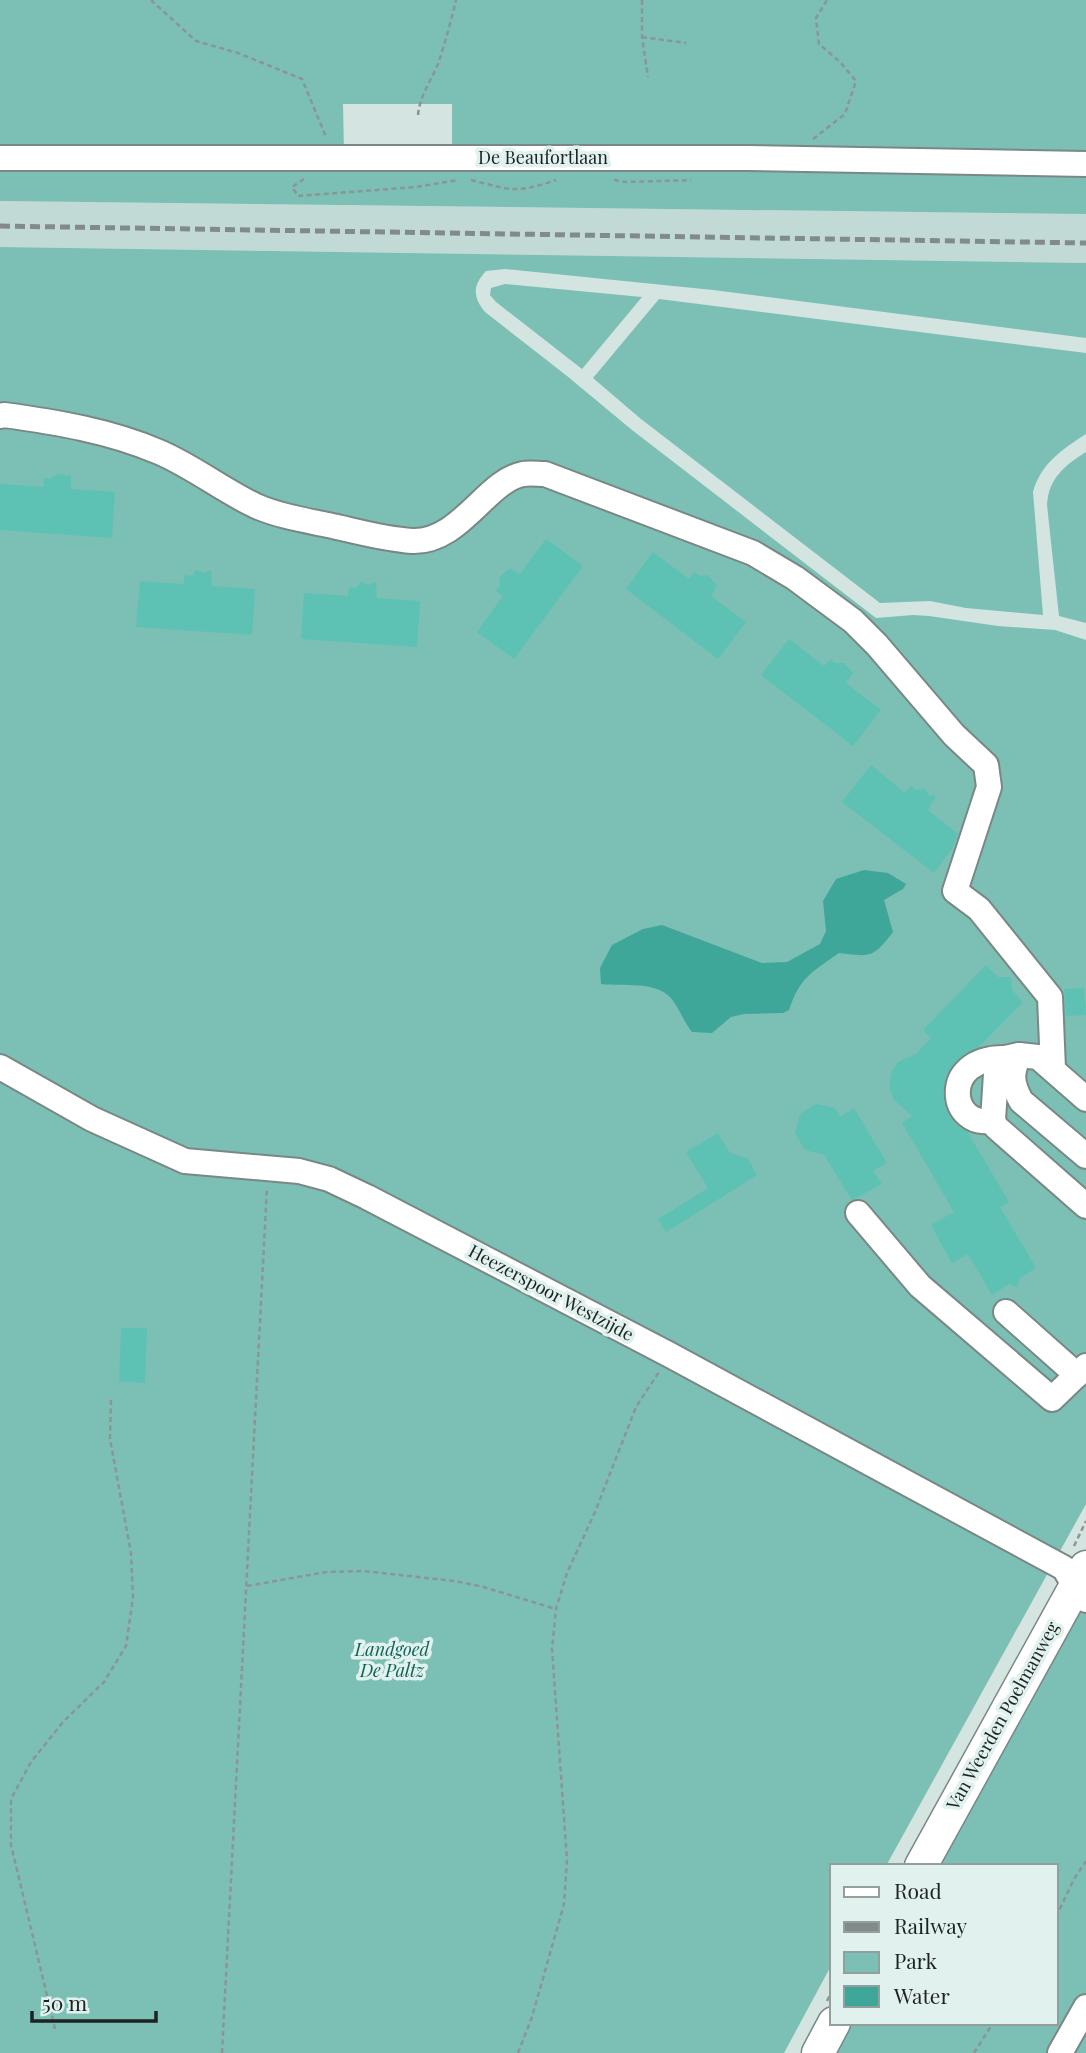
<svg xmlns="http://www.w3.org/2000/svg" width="1086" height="2053" font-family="'Playfair Display',serif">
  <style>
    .built { fill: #c1dad5 }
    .green { fill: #7cbfb5; fill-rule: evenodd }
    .water { fill: #3fa799 }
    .building { fill: #5dc2b4 }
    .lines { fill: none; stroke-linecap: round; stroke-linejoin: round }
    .minor-casing { stroke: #798885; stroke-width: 28 }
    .major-casing { stroke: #798885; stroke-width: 35 }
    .path { stroke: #8a9694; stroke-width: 2.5; stroke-dasharray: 5 3.5; stroke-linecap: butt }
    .minor { stroke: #fff; stroke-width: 24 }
    .major { stroke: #fff; stroke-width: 32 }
    .rail { stroke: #818c8a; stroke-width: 5; stroke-dasharray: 10 5; stroke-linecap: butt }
    .labels { text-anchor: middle; stroke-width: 7; stroke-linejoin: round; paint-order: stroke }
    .street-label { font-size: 18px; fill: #1d2322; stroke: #e1f1ee }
    .park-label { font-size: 18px; font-style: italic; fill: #0f635a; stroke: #e1f1ee }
  </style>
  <rect width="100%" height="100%" fill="#d4e4e1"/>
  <polygon class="built" points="0,201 1086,214 1086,263 0,247"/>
  <g class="green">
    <path d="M0 0H1086V214L0 201ZM343 104H452V152L344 153Z"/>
    <path d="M0 247 1086 263V338L713 290 505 269 486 271C472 286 473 297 485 312L567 376 632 430 876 618 913 615 929 616 998 626 1055 630 1086 640V1504L886 1866H832V1964L784 2053H0Z"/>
    <polygon points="505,284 642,297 582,369 496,302 490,295 491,288"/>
    <path d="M659 299 1086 353V434C1063 449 1041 463 1033 492L1043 615 966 608 930 601 880 603 641 419 593 378Z"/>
    <path d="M1086 452V623L1059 616 1047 505C1048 479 1065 465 1086 452Z"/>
    <polygon points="1086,1581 1086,2053 825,2053 842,2023 1056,2023 1056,1866 930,1866"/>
  </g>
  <path class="water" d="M864 870 888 873 906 884 903 889 884 900 893 932C873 958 871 957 839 953 811 973 800 977 789 1010L783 1013 744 1014 731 1017 712 1033 692 1032C684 1022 679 1008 671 998 654 980 624 987 601 984L600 968 612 945 643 929 662 925 762 963 787 962 820 944 826 931 823 901 836 879Z"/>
  <g class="building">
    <polygon points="58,474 71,476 71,489 115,492 112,538 0,530 0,484 43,487 44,478 50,479"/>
    <polygon points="546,539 583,566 514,659 477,632 503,596 496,591 500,586 499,578 510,568 520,574"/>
    <polygon points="653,552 689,579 694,572 700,576 708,575 717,586 711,596 746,622 718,659 626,589"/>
    <polygon points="196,570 205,573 211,570 212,586 255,589 252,635 136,627 140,581 184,584 184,575 192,576"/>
    <polygon points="361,582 369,585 376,582 377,598 420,601 417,647 301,639 304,593 348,596 349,587 356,588"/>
    <polygon points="789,639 824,666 830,659 835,663 844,663 853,673 846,683 881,710 853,746 761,675"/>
    <polygon points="871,765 905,793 911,785 916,790 925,789 929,795 936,796 928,810 958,834 952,849 934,873 842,802"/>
    <polygon points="986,965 998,977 1011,977 1012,990 1023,1002 979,1047 957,1060 946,1076 943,1095 948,1114 956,1124 967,1131 1009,1202 1000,1207 1036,1268 1020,1278 1017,1287 1009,1284 992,1295 968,1254 952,1263 933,1229 931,1225 954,1212 902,1123 912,1116 894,1100 889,1086 892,1071 898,1062 916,1054 931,1038 923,1030"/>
    <polygon points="1084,988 1086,1015 1066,1016 1064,989"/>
    <polygon points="816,1104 835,1108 840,1117 854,1108 887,1163 873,1171 882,1184 852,1200 824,1155 805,1150 795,1133 800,1114"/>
    <polygon points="718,1133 730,1153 747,1158 757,1175 666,1232 658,1219 708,1188 686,1152"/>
    <polygon points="121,1328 147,1328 145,1383 119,1382"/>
  </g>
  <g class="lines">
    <defs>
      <g id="minor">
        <polyline points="0,158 747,158 1086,164"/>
        <path d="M0 416 4 415C56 422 110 431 159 452 194 467 222 490 256 506 279 516 304 520 328 525 356 531 383 539 412 541 460 543 486 481 523 474 530 473 538 474 545 474L753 553 795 578 853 621 877 645 954 735 986 765 989 787 955 891 979 909 1050 997 1053 1069"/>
        <path d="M1019 1055C1011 1074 1011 1082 1021 1101L1086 1156"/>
        <polyline points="0,1067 92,1119 185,1161 299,1171 329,1179 367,1197 670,1355 1064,1568 1081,1596 1086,1600"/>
        <polyline points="1086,1099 1038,1057 1019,1055 1005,1058 998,1066 996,1074 993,1120 996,1127 1086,1206"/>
        <path d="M993 1120C950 1131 938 1057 1005 1058"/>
        <polyline points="858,1213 920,1286 1052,1399 1086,1366"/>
        <polyline points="1006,1312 1077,1375"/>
        <polyline points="1060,2053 1086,2007"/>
      </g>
      <g id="major">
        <polyline points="921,1866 1086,1567"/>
        <polyline points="818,2053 834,2023"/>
      </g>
    </defs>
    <use href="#minor" class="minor-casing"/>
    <use href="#major" class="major-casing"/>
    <g class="path">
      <polyline points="151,0 196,41 238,53 302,79 326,137"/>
      <polyline points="642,0 642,37 648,77"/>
      <polyline points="642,37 686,43"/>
      <path d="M418 115C420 95 431 81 438 64 445 43 451 21 456 0"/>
      <polyline points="813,139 845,114 856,81 840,62 819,44 816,18 827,0"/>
      <polyline points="304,179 292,187 298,196 416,187 458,180"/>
      <path d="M471 180C511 190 515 194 556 180"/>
      <polyline points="614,180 626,182 691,180"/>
      <polyline points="1074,1546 1086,1521"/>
      <polyline points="247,1586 326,1572 364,1571 454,1581 480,1586 556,1609"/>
      <polyline points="1056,1917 1074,1879 1086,1861"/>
      <polyline points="827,2001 832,1991"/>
      <polyline points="55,2029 11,1845 11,1799 31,1762 63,1722 104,1682 126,1646 133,1598 131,1553 110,1439 111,1399"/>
      <polyline points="222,2053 267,1187"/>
      <polyline points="518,2053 532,2017 564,1904 567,1860 552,1649 556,1609 567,1573 595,1512 636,1407 659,1372"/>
      <polyline points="974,2053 993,2023"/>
    </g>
    <use href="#minor" class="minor"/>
    <use href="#major" class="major"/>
    <polyline class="rail" points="0,226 1086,243"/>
  </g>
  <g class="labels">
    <g class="street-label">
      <text x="543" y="164">De Beaufortlaan</text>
      <text transform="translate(551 1293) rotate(28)" y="6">Heezerspoor Westzijde</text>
      <text transform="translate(1003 1716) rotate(-61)" y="6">Van Weerden Poelmanweg</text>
    </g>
    <g class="park-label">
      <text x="392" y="1656">Landgoed<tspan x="392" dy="21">De Paltz</tspan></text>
    </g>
  </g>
  <rect x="830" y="1864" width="228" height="161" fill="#e1f1ee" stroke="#939f9c" stroke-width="2"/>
  <rect x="844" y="1887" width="35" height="10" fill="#ffffff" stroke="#939f9c" stroke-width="2"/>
  <text x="894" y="1899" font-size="21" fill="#1d2322">Road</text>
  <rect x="844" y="1922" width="35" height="10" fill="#818c8a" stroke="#939f9c" stroke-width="2"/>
  <text x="894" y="1934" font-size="21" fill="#1d2322">Railway</text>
  <rect x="844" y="1952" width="35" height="21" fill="#7cbfb5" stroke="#939f9c" stroke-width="2"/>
  <text x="894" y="1969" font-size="21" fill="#1d2322">Park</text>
  <rect x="844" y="1986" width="35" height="21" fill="#3fa799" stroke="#939f9c" stroke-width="2"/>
  <text x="894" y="2004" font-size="21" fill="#1d2322">Water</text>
  <path d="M32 2011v10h124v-10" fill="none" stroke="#1d2322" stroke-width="3.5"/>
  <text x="42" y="2011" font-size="21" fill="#1d2322" stroke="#e1f1ee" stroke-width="5" paint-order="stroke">50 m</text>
</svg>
